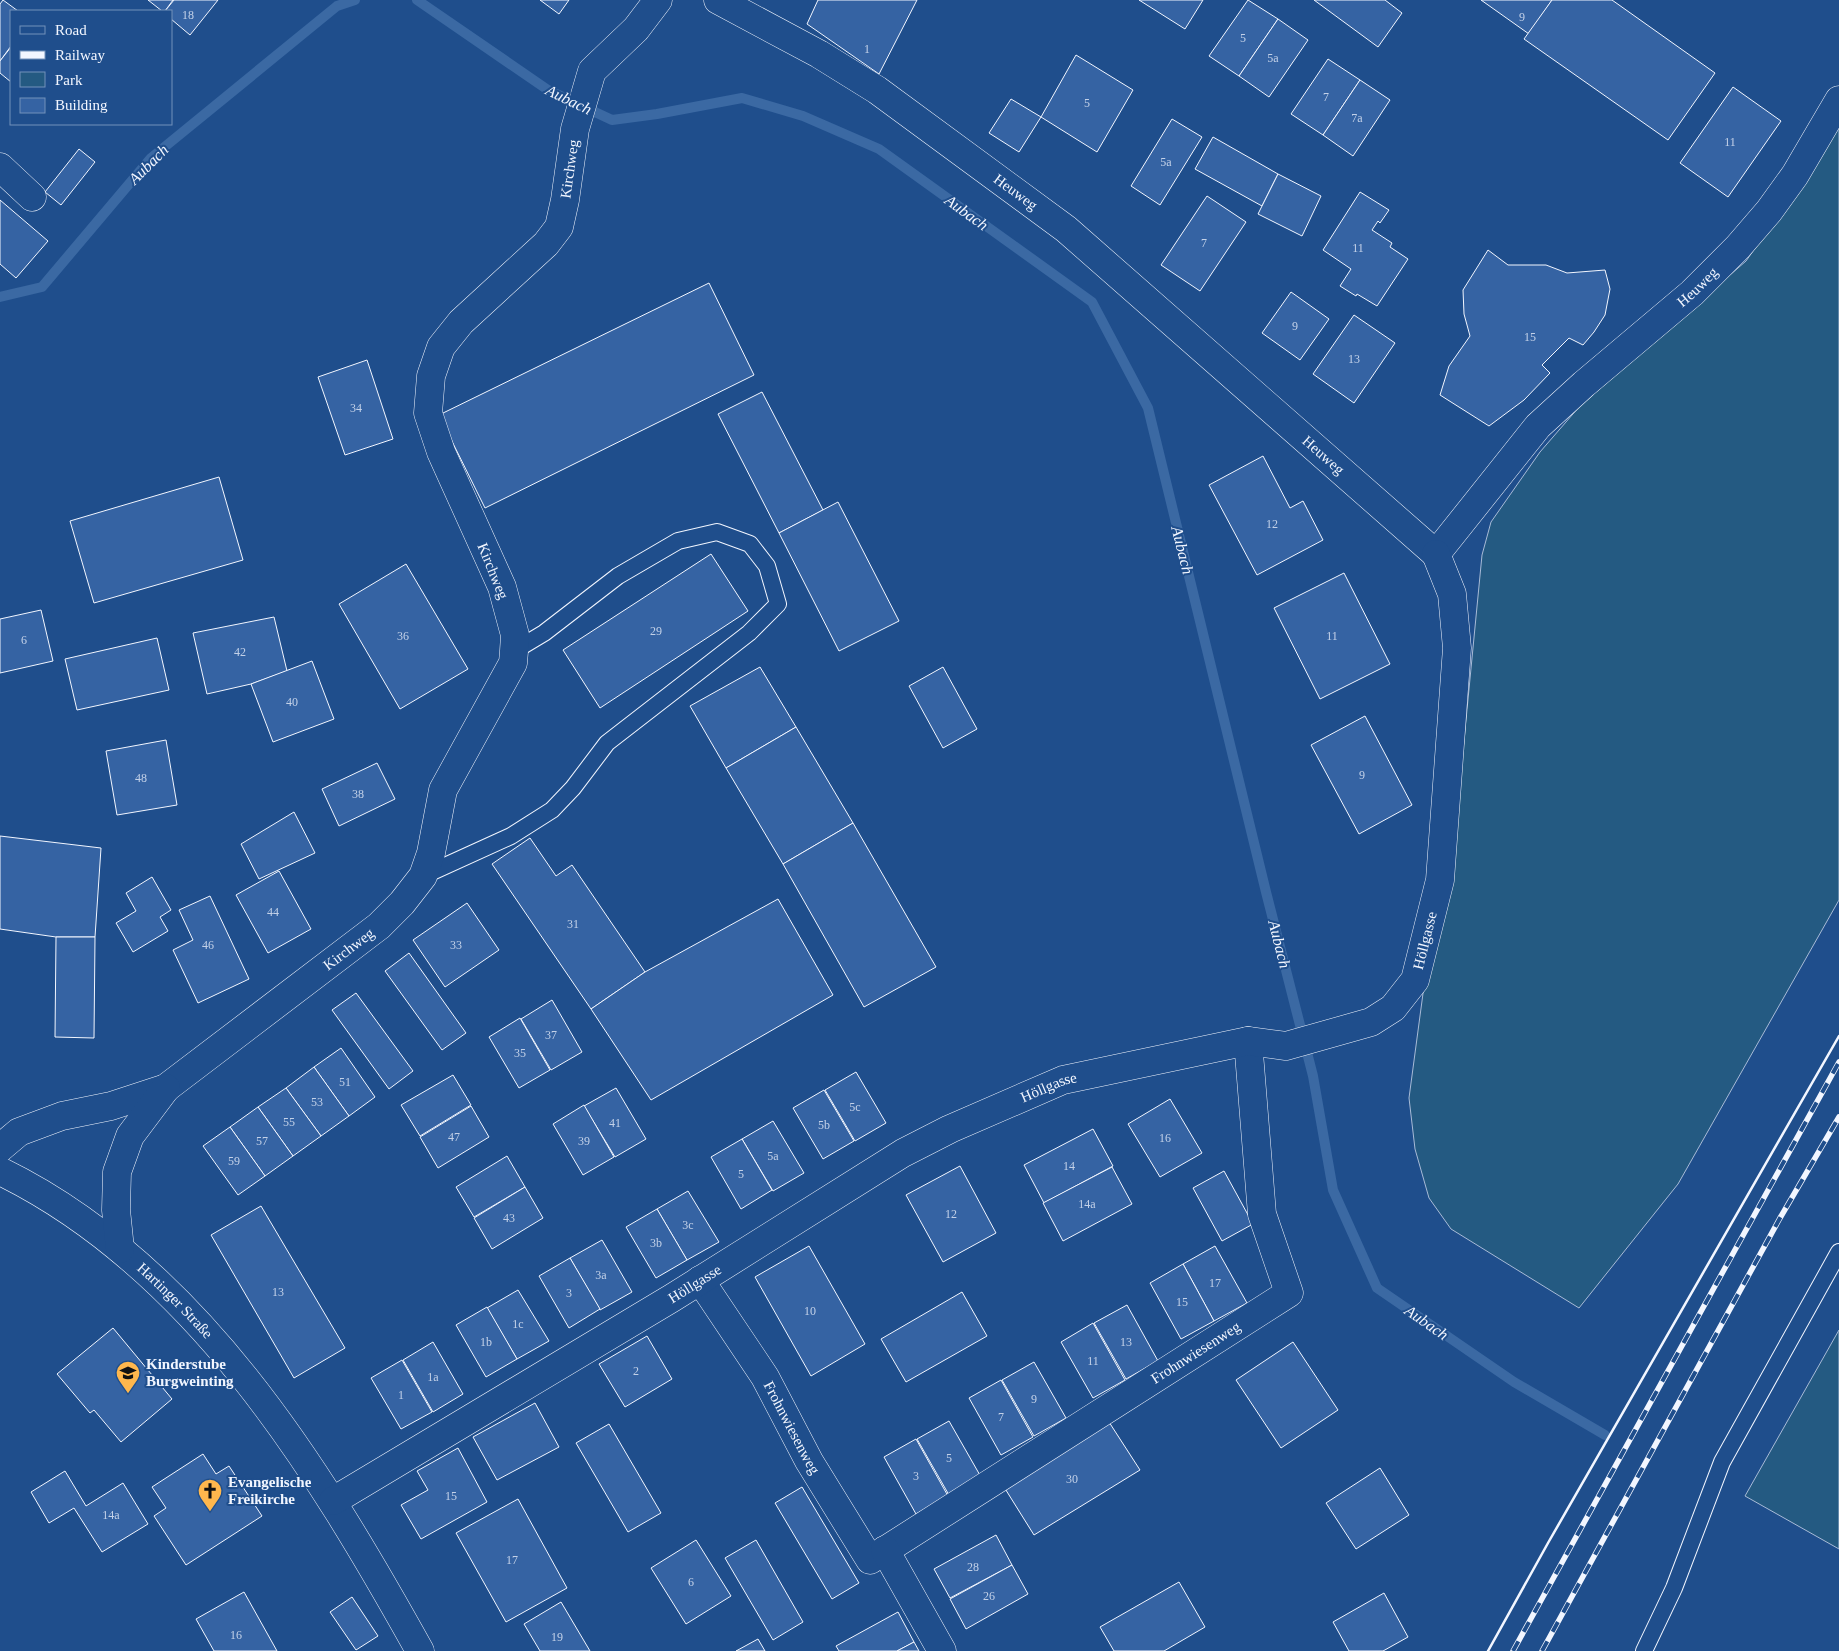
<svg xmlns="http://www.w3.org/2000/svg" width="1839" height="1651" font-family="'Times New Roman',serif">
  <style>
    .green { fill: #245a82; stroke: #a8bbd7 }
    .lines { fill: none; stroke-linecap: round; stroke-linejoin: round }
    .stream { stroke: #3b69a3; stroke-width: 10 }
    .building { fill: #3563a3; stroke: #f2f6ff }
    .lane-casing { stroke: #f2f6ff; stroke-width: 18 }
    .street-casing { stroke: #f2f6ff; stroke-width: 29 }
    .lane { stroke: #1f4e8c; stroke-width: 16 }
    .street { stroke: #1f4e8c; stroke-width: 28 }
    .rail-casing { stroke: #f2f6ff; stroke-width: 5.5 }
    .rail { stroke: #1f4e8c; stroke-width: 4; stroke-dasharray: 11; stroke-linecap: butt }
    .wall { stroke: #f2f6ff; stroke-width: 2.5 }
    .labels { text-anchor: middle; stroke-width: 4; stroke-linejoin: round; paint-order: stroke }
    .number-label { font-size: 12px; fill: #c3d1e8 }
    .street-label { font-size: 15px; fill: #f2f6ff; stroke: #1f4e8c }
    .poi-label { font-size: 15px; font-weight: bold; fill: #f2f6ff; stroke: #1f4e8c; text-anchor: start }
    .water-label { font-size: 16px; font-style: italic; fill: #f2f6ff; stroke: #1f4e8c }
  </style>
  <rect width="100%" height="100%" fill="#1f4e8c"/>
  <g class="green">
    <polygon points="1839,118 1839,900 1678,1184 1579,1308 1451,1229 1429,1198 1415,1149 1409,1098 1424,986 1450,885 1482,555 1491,522 1540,452 1579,407 1746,261 1812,168"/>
    <polygon points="1839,1330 1839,1549 1745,1496"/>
  </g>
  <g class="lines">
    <g class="stream">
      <polyline points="417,0 548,90 612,120 657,114 742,98 803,116 879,149 1092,302 1148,408 1266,892 1313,1076 1333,1190 1377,1288 1514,1382 1605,1435"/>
      <polyline points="0,297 42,287 151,158 337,6 355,0"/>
    </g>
  </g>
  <g class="building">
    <polygon points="3,0 18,11 11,11 11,46 0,61 0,4"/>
    <polygon points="148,0 173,0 165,11 162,11"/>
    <polygon points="174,0 218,0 190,35 171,19 171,11 165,11"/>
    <polygon points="540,0 569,0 559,14"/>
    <polygon points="818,0 917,0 879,74 807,24"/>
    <polygon points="1139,0 1203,0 1185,29"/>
    <polygon points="1248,0 1278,19 1239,76 1209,56"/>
    <polygon points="1314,0 1385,0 1402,13 1378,47"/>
    <polygon points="1481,0 1552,0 1529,34"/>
    <polygon points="1552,0 1612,0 1715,73 1668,140 1524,39"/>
    <polygon points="1278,19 1308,40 1269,97 1239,76"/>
    <polygon points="11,47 11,82 0,73 0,61"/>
    <polygon points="1076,55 1133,90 1097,152 1041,117"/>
    <polygon points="1328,59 1360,80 1323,135 1291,114"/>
    <polygon points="1360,80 1390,100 1353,156 1323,135"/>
    <polygon points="1733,87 1781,121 1728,197 1680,163"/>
    <polygon points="1011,99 1041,117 1019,152 989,133"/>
    <polygon points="1172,119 1202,137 1160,205 1131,186"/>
    <polygon points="1213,137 1278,174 1262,206 1195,169"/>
    <polygon points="79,149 95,162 61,205 45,192"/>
    <polygon points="1278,174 1321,196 1302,236 1258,214"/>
    <polygon points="1360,192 1389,210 1380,223 1378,221 1372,230 1392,243 1390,247 1408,259 1377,306 1357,294 1356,296 1340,286 1351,269 1323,250"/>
    <polygon points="1207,196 1246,222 1200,291 1161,265"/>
    <polygon points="0,200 48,241 16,278 0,264"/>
    <polygon points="1488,250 1508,265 1546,265 1567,273 1605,270 1610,289 1605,315 1594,332 1583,345 1569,338 1542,365 1550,373 1524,400 1489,426 1440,395 1449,366 1470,336 1464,314 1463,290"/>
    <polygon points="709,283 754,375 485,508 439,415"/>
    <polygon points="1291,292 1329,319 1300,360 1262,333"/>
    <polygon points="1354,315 1395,343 1354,403 1313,374"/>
    <polygon points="367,360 393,439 345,455 318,377"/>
    <polygon points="762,392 823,510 779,533 718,414"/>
    <polygon points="1263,456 1290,508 1303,501 1323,540 1257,575 1209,485"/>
    <polygon points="219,477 243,560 94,603 70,521"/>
    <polygon points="838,502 899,621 839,651 779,533"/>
    <polygon points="711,554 748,611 600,708 563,650"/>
    <polygon points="406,564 468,669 400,709 339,604"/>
    <polygon points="1344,573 1390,664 1320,699 1274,608"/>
    <polygon points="41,610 53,661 0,673 0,619"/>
    <polygon points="274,617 287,671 251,684 207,694 193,633"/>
    <polygon points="157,638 169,690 77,710 65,659"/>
    <polygon points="312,661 334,719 273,742 251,684"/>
    <polygon points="760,667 796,727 726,768 690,706"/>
    <polygon points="943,667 977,729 943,748 909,686"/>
    <polygon points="1365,716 1412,805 1359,834 1311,745"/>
    <polygon points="796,727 853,823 783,864 726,768"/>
    <polygon points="166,740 177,805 117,815 106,751"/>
    <polygon points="377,763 395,799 339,826 322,789"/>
    <polygon points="294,812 315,853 259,879 241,844"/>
    <polygon points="853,823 936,967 864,1007 783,864"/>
    <polygon points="0,836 101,848 95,937 56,937 0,929"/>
    <polygon points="530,838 556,876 572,865 645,972 591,1009 492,864"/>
    <polygon points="279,871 311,929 268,953 236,895"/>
    <polygon points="152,877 171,910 160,917 168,931 133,952 116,923 136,911 126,893"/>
    <polygon points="210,896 249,979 198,1003 173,950 193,940 179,910"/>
    <polygon points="778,899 833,995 651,1100 591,1009 645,972"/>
    <polygon points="467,903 499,950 445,987 413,940"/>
    <polygon points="56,937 95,937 94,1038 55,1037"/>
    <polygon points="409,953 466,1033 442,1050 385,971"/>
    <polygon points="356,993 413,1071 389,1089 332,1010"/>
    <polygon points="552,1000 582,1052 551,1070 521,1019"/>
    <polygon points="520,1018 550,1070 519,1088 489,1037"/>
    <polygon points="341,1048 375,1097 349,1116 314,1067"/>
    <polygon points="314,1067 349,1116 321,1136 286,1088"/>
    <polygon points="856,1072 886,1123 855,1141 825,1090"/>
    <polygon points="453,1075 471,1105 420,1136 401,1105"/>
    <polygon points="286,1088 321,1136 293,1156 258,1107"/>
    <polygon points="616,1088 646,1139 615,1157 584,1106"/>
    <polygon points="824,1090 854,1141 823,1159 793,1108"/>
    <polygon points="1170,1099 1202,1153 1160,1177 1128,1124"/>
    <polygon points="584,1105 614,1157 583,1175 553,1124"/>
    <polygon points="471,1106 489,1137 438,1168 420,1137"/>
    <polygon points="258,1107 293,1156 265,1176 230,1127"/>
    <polygon points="773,1121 804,1173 773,1191 742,1139"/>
    <polygon points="230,1127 265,1176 238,1195 203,1146"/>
    <polygon points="1093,1129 1113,1166 1044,1203 1024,1165"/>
    <polygon points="742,1139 772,1190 741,1209 711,1157"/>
    <polygon points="507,1156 525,1187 474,1217 456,1187"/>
    <polygon points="960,1166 996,1233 943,1262 906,1195"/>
    <polygon points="1112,1167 1132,1204 1063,1241 1043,1203"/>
    <polygon points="1224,1171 1253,1224 1222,1241 1193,1188"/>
    <polygon points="525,1187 543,1218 492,1249 474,1218"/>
    <polygon points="688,1191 719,1242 687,1260 657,1209"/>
    <polygon points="261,1206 345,1348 294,1378 211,1235"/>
    <polygon points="657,1209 687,1260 656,1278 626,1227"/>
    <polygon points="602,1240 632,1292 600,1310 570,1258"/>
    <polygon points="809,1246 865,1344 811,1376 755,1277"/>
    <polygon points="1215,1246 1247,1303 1214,1321 1183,1264"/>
    <polygon points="570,1258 600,1309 569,1328 539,1276"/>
    <polygon points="1183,1264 1214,1321 1181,1339 1150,1283"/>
    <polygon points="518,1290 549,1341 517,1359 487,1308"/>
    <polygon points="962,1292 987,1336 906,1382 881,1339"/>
    <polygon points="1127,1305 1158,1361 1126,1379 1094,1323"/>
    <polygon points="487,1307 517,1359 486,1377 456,1325"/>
    <polygon points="1093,1323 1125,1380 1093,1398 1061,1342"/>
    <polygon points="113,1328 172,1399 121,1442 94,1410 90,1413 57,1374"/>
    <polygon points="647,1336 672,1379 625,1407 599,1364"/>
    <polygon points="433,1342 463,1394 433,1412 403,1360"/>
    <polygon points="1293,1342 1338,1410 1281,1448 1236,1380"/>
    <polygon points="402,1360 432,1412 401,1429 371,1378"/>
    <polygon points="1034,1362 1066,1418 1034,1436 1002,1380"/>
    <polygon points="1001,1380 1033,1437 1001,1455 969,1398"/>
    <polygon points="535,1403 559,1447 497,1480 473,1437"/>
    <polygon points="949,1421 981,1477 949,1495 917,1439"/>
    <polygon points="1109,1422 1140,1470 1034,1535 1004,1487"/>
    <polygon points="609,1424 661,1513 628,1532 576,1443"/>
    <polygon points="916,1439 948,1496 916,1514 884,1457"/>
    <polygon points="458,1448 487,1502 421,1539 401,1505 428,1490 417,1471"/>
    <polygon points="203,1454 216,1474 229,1466 262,1516 186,1565 154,1516 166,1508 152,1487"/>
    <polygon points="1380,1468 1409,1515 1356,1549 1326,1503"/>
    <polygon points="65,1471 86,1506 123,1483 148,1524 102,1552 74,1508 49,1523 31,1492"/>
    <polygon points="802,1487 859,1583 832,1599 775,1503"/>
    <polygon points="518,1499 567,1588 506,1622 456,1533"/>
    <polygon points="996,1535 1012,1565 950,1598 934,1569"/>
    <polygon points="696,1540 731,1596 686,1624 651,1568"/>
    <polygon points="756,1540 803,1622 773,1640 725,1558"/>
    <polygon points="1012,1565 1028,1594 966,1629 950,1599"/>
    <polygon points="1179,1582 1205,1627 1164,1651 1114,1651 1100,1627"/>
    <polygon points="244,1592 277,1651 214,1651 196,1619"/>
    <polygon points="1384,1593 1408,1637 1383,1651 1349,1651 1333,1622"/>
    <polygon points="352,1597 378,1636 356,1650 330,1612"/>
    <polygon points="561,1602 590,1651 540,1651 524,1624"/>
    <polygon points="898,1612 914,1642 897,1651 839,1651 836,1646"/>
    <polygon points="758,1639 765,1651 736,1651"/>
    <polygon points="914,1642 919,1651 897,1651"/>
  </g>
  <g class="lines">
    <defs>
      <g id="lane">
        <polyline points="423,876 511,836 552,810 573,788 607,743 749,633 778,604 767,566 750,544 717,532 678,541 618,576 544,633 514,651"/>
        <polyline points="1644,1651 1674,1588 1722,1462 1839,1252"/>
      </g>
      <g id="street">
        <path id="s1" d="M718 0 819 54 877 90 1066 229 1436 554 1538 426 1584 384 1692 293 1738 247 1769 211 1795 175 1839 100"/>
        <polyline points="0,167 32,197"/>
        <path id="s2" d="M0 1148 19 1132 62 1116 111 1106 166 1088 379 926 402 903 423 876 431 853 443 790 513 663 514 651 515 635 502 587 441 452 428 413 431 376 441 347 461 322 546 244 559 227 565 200 575 129 592 71 636 29 658 0"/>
        <path id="s3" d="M0 1171C195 1266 318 1468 420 1651"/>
        <polyline points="120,1249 116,1210 117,1172 130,1136 166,1088"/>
        <path id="s4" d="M700 1280 765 1377 809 1461 870 1560 1289 1293 1262 1214 1248 1041"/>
        <path id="s5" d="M333 1501 672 1298 903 1153 950 1129 1063 1080 1248 1041 1286 1046 1371 1022 1393 1008 1415 980 1440 880 1457 648 1452 594 1436 554"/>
        <polyline points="885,1550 942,1651"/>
      </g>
    </defs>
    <use href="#lane" class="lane-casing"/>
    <use href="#street" class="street-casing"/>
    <use href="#lane" class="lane"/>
    <use href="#street" class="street"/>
    <defs>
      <g id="rail">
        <polyline points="1513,1651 1839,1062"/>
        <polyline points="1542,1651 1780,1218 1839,1117"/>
      </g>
    </defs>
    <use href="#rail" class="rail-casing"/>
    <use href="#rail" class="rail"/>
    <polyline class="wall" points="1488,1651 1548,1543 1839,1036"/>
  </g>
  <defs>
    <symbol id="school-pin" viewBox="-11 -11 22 30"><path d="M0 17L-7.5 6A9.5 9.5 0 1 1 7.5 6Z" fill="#ffb74d" stroke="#1f4e8c"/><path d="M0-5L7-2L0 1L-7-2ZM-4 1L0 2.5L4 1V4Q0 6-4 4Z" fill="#111"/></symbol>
    <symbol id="church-pin" viewBox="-11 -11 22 30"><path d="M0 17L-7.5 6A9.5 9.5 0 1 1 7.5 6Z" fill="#ffb74d" stroke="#1f4e8c"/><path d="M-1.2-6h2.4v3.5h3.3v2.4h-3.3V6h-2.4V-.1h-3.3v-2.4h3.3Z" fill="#111"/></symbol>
  </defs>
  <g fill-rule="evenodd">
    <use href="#school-pin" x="114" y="1359" width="28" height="38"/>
    <use href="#church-pin" x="196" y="1477" width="28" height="38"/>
  </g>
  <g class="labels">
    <g class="number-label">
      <text x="188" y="19">18</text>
      <text x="1522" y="21">9</text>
      <text x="1243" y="42">5</text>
      <text x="867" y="53">1</text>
      <text x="1273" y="62">5a</text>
      <text x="1326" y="101">7</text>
      <text x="1087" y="107">5</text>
      <text x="1357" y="122">7a</text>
      <text x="1730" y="146">11</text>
      <text x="1166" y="166">5a</text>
      <text x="1204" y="247">7</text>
      <text x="1358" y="252">11</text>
      <text x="1295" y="330">9</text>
      <text x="1530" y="341">15</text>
      <text x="1354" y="363">13</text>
      <text x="356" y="412">34</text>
      <text x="1272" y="528">12</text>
      <text x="656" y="635">29</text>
      <text x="403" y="640">36</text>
      <text x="1332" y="640">11</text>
      <text x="24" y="644">6</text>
      <text x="240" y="656">42</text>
      <text x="292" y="706">40</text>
      <text x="1362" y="779">9</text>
      <text x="141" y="782">48</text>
      <text x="358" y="798">38</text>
      <text x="273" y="916">44</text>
      <text x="573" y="928">31</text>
      <text x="208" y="949">46</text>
      <text x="456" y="949">33</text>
      <text x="551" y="1039">37</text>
      <text x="520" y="1057">35</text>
      <text x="345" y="1086">51</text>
      <text x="317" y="1106">53</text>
      <text x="855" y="1111">5c</text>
      <text x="289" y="1126">55</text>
      <text x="615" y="1127">41</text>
      <text x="824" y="1129">5b</text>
      <text x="454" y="1141">47</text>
      <text x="1165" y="1142">16</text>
      <text x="262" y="1145">57</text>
      <text x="584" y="1145">39</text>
      <text x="773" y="1160">5a</text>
      <text x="234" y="1165">59</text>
      <text x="1069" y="1170">14</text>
      <text x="741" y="1178">5</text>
      <text x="1087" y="1208">14a</text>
      <text x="951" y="1218">12</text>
      <text x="509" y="1222">43</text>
      <text x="688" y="1229">3c</text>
      <text x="656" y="1247">3b</text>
      <text x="601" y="1279">3a</text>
      <text x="1215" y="1287">17</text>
      <text x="278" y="1296">13</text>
      <text x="569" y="1297">3</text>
      <text x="1182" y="1306">15</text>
      <text x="810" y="1315">10</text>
      <text x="518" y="1328">1c</text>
      <text x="486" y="1346">1b</text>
      <text x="1126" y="1346">13</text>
      <text x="1093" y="1365">11</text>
      <text x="636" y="1375">2</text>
      <text x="433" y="1381">1a</text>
      <text x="401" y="1399">1</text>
      <text x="1034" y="1403">9</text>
      <text x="1001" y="1421">7</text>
      <text x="949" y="1462">5</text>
      <text x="916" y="1480">3</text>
      <text x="1072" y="1483">30</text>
      <text x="451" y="1500">15</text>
      <text x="111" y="1519">14a</text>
      <text x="512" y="1564">17</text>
      <text x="973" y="1571">28</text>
      <text x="691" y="1586">6</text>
      <text x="989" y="1600">26</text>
      <text x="236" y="1639">16</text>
      <text x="557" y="1641">19</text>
    </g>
    <g class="street-label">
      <text dy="5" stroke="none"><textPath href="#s2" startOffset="1309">Kirchweg</textPath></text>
      <text dy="5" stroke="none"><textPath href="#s1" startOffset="355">Heuweg</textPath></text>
      <text dy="5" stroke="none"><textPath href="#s1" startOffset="1285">Heuweg</textPath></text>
      <text dy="5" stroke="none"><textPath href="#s1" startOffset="760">Heuweg</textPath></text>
      <text transform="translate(493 571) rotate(68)" y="5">Kirchweg</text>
      <text dy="5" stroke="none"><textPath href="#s5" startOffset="1262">Höllgasse</textPath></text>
      <text dy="5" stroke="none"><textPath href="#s2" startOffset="408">Kirchweg</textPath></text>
      <text dy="5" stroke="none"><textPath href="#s5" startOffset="828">Höllgasse</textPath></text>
      <text dy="5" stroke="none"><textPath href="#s5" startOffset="422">Höllgasse</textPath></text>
      <text dy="5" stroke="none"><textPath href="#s3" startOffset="219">Hartinger Straße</textPath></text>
      <text dy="5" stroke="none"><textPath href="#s4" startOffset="714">Frohnwiesenweg</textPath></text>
      <text dy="5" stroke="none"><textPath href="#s4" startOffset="174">Frohnwiesenweg</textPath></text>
    </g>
    <g class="poi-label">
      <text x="146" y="1369">Kinderstube<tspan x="146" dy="17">Burgweinting</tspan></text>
      <text x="228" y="1487">Evangelische<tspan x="228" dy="17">Freikirche</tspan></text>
    </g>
    <g class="water-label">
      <text transform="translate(569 99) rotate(26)" y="6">Aubach</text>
      <text transform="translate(148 164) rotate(-45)" y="6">Aubach</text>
      <text transform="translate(967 212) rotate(36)" y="6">Aubach</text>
      <text transform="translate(1183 550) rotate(76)" y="6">Aubach</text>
      <text transform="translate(1280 944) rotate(76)" y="6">Aubach</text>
      <text transform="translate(1427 1322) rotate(35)" y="6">Aubach</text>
    </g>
  </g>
  <rect x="10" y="10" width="162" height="115" fill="#1f4e8c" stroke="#7391ba"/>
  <rect x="20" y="26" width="25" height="8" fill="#1f4e8c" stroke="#7391ba"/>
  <text x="55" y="35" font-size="15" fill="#f2f6ff">Road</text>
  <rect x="20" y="51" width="25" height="8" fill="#f2f6ff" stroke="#7391ba"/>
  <text x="55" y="60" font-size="15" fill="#f2f6ff">Railway</text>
  <rect x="20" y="72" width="25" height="15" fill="#245a82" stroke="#7391ba"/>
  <text x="55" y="85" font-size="15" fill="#f2f6ff">Park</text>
  <rect x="20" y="98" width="25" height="15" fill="#3563a3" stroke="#7391ba"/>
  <text x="55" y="110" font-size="15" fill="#f2f6ff">Building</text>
</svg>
